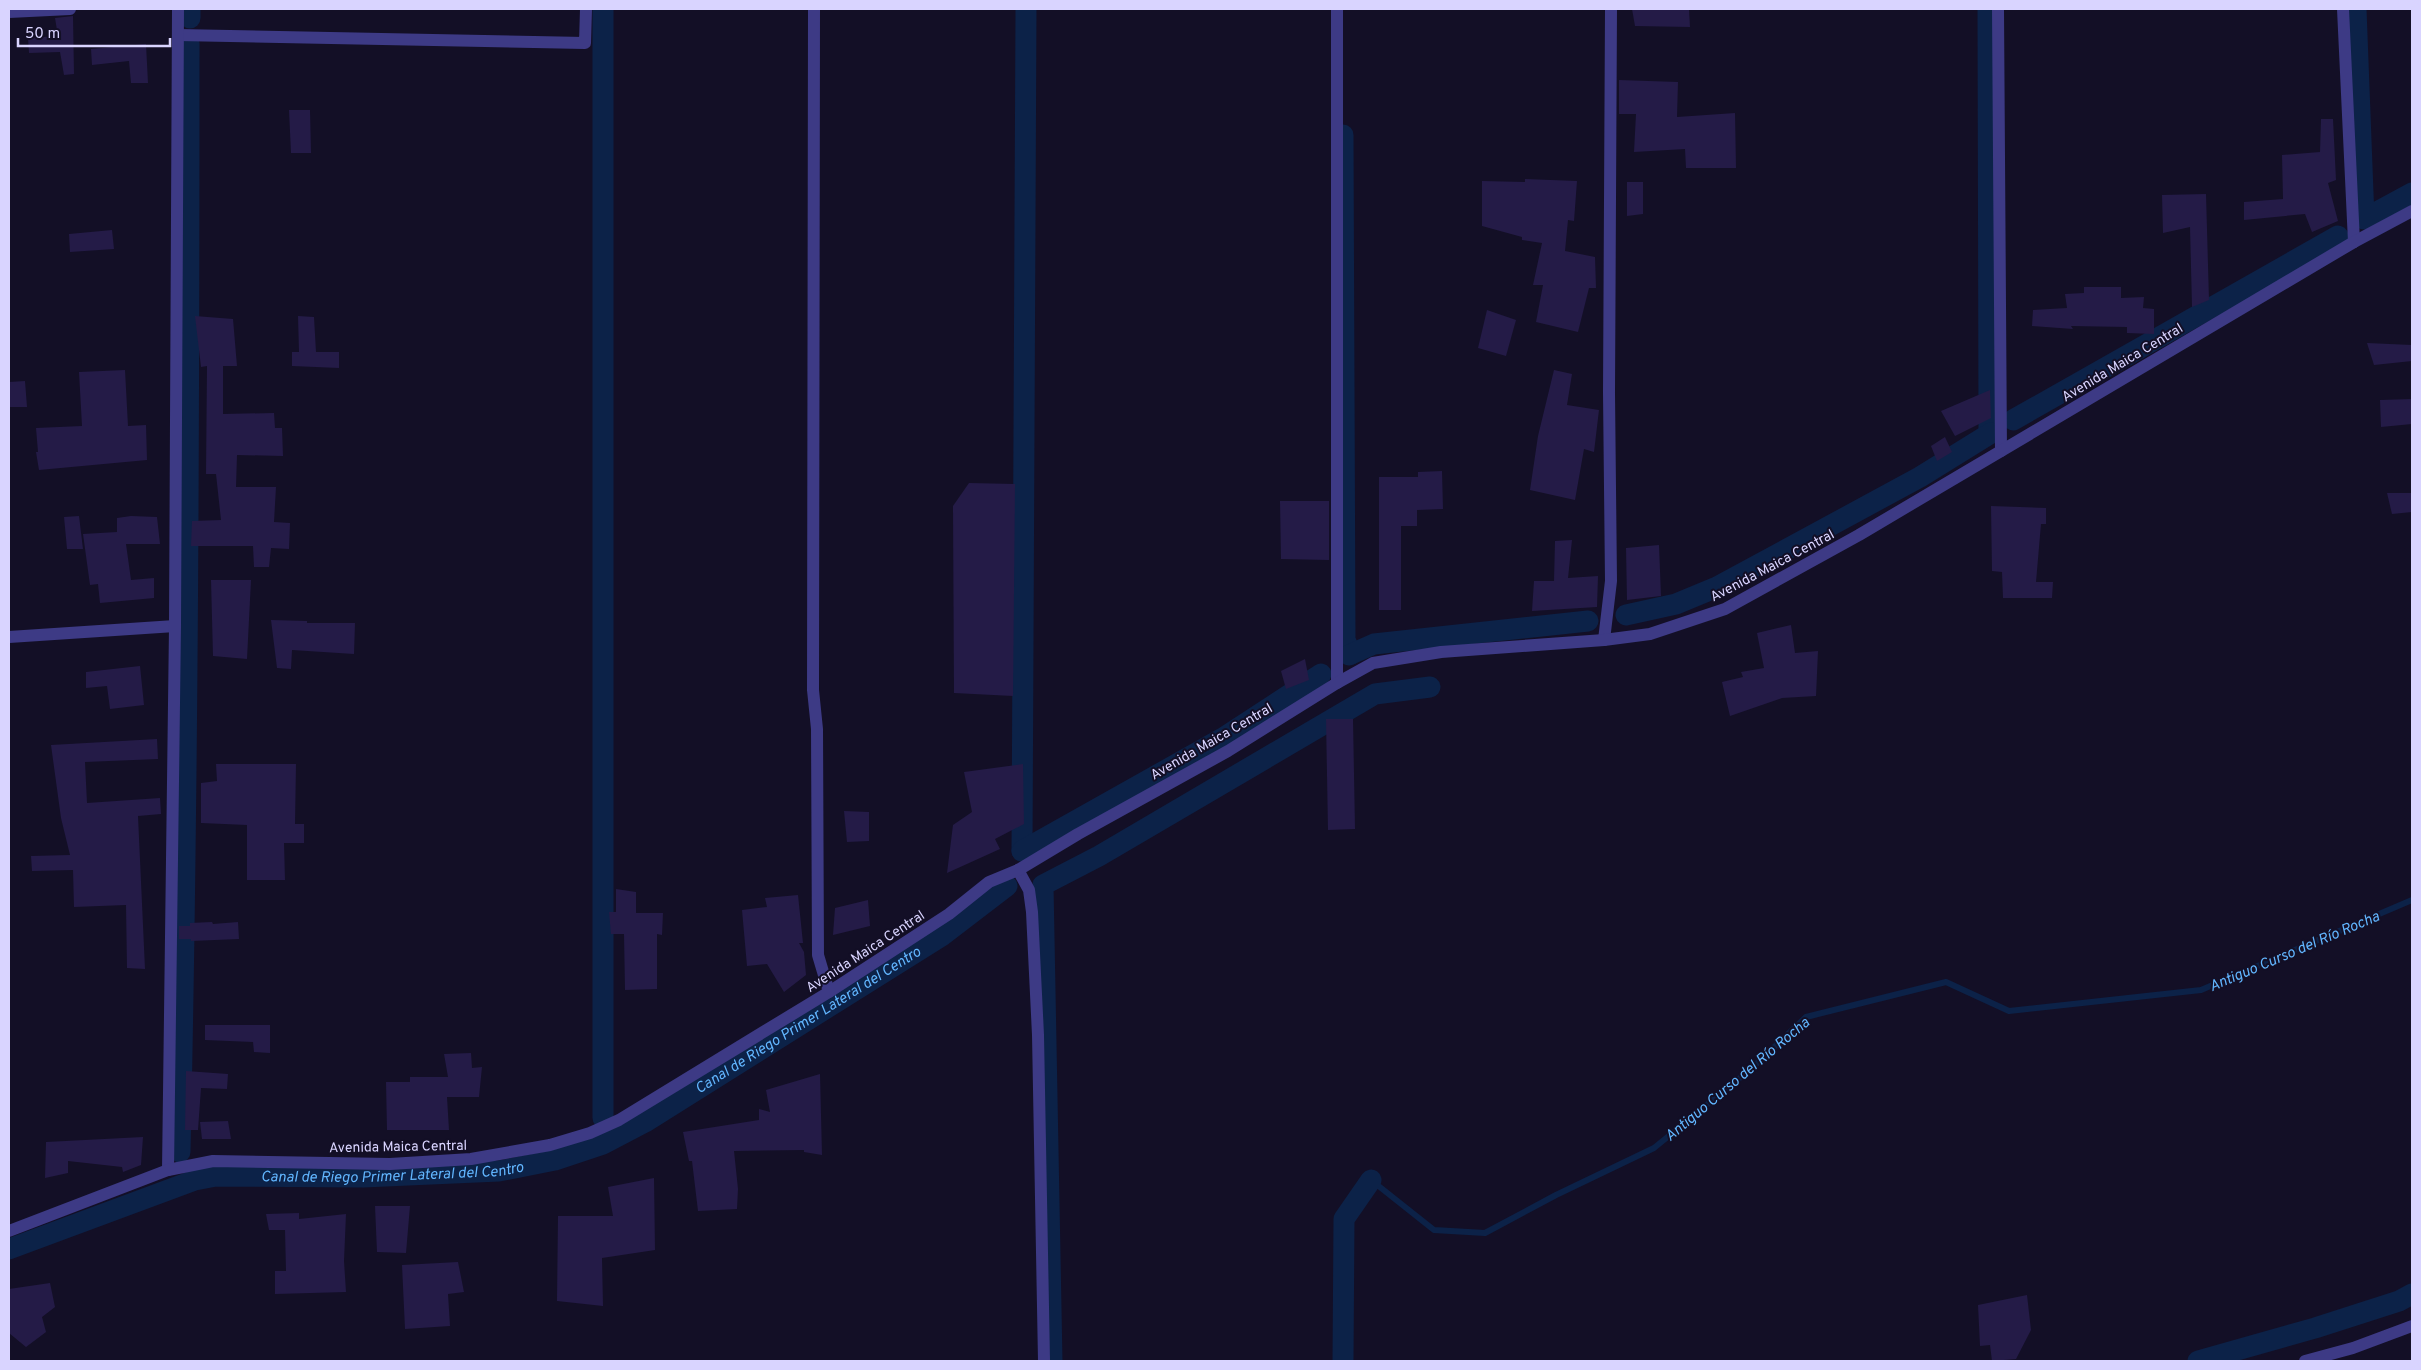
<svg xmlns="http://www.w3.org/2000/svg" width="2421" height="1370" font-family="Overpass,sans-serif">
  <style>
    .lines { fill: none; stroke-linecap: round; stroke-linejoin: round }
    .stream { stroke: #0c2248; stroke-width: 6 }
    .canal { stroke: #0c2248; stroke-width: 21 }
    .building { fill: #241b47 }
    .minor { stroke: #3d3a85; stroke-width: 12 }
    .labels { text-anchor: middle; stroke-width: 4; stroke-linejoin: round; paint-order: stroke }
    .street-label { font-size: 14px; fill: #d9d4ff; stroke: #130f26 }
    .water-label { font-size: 15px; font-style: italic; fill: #62b6ff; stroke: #130f26 }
  </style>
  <rect width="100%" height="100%" fill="#130f26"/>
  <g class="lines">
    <polyline class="stream" points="1371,1180 1434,1230 1485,1233 1556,1195 1654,1148 1752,1068 1806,1017 1946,982 2009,1011 2201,990 2412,900"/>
    <g class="canal">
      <polyline points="1988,9 1989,433"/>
      <polyline points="2356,9 2364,219 2412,193"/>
      <polyline points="190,18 190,9"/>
      <polyline points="1343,135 1345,640 1351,654"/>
      <polyline points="2013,420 2338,236"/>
      <polyline points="1626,615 1676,604 1717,587 1920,477 1991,433"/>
      <polyline points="1349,655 1374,644 1588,621"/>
      <polyline points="1022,851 1026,9"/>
      <polyline points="1022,851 1223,738 1321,674"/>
      <polyline points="603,1118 603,9"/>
      <path d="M180 1152C188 783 189 413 189 43"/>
      <path id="s1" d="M9 1249 195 1180 216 1176 363 1177 499 1171 555 1160 603 1144 645 1122 943 935 1007 886"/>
      <polyline points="1052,1361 1043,885 1099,856 1375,694 1430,687"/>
      <polyline points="1343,1361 1344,1219 1371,1180"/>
      <polyline points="2198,1361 2315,1328 2399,1301 2412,1294"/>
    </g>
  </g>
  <g class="building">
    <polygon points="1632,9 1689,9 1690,27 1635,26"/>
    <polygon points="73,16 74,74 64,75 60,52 29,53 28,38 58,36 55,18"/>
    <polygon points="146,44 148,83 131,83 129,61 92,65 91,49"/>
    <polygon points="1619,80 1678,82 1677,117 1735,113 1736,168 1686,168 1685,149 1634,152 1636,114 1619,114"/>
    <polygon points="289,110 310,110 311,153 291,153"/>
    <polygon points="2321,119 2333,119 2336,180 2328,183 2338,221 2312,232 2305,214 2244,220 2244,202 2283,199 2282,155 2320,152"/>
    <polygon points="1525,179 1577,181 1574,221 1568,220 1565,251 1595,257 1596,288 1589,288 1578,332 1536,322 1543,285 1533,285 1542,243 1522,240 1522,237 1482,226 1482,181 1525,182"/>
    <polygon points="1627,182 1643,182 1643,214 1627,216"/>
    <polygon points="2206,194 2209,300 2192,307 2190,227 2163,233 2162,195"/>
    <polygon points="112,230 114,249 70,252 69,234"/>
    <polygon points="2084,287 2121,287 2121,298 2144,297 2143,308 2154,309 2154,334 2127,333 2127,327 2071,326 2073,329 2032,326 2033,310 2067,308 2065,294 2084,293"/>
    <polygon points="1487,310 1516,320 1506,356 1478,348"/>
    <polygon points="195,316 233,319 237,366 223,366 223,414 274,413 275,428 282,428 283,456 237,455 236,487 276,487 274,522 290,523 289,549 271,548 269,567 254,567 253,546 191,546 192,521 221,520 216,474 206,474 207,366 201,367"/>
    <polygon points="298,316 314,317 316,352 339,352 339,368 292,366 292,352 299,352"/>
    <polygon points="2367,343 2412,345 2412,361 2374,365"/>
    <polygon points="125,370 128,426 146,425 147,460 39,470 36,452 38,452 36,428 82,426 79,372"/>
    <polygon points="1554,370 1572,374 1567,405 1599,410 1594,452 1584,449 1575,500 1530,490 1538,436"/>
    <polygon points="25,381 27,407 9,407 9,382"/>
    <polygon points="1990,390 1991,418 1955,436 1941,411"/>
    <polygon points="2412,399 2412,424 2381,427 2380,400"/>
    <polygon points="1945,437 1952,452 1937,461 1931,446"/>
    <polygon points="1442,471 1443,509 1417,510 1417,526 1401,526 1401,610 1379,610 1379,477 1418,477 1418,472"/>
    <polygon points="969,483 1015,484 1013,696 954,693 953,506"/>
    <polygon points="2387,493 2412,493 2412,512 2392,514"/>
    <polygon points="1280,501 1329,501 1329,560 1281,559"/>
    <polygon points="1991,506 2046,508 2046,524 2041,524 2036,582 2053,582 2052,598 2003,598 2002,572 1992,571"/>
    <polygon points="79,516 83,549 67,549 64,517"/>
    <polygon points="131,516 157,517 160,544 126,544 131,580 154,578 154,598 100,603 98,584 90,585 83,534 117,532 117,518"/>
    <polygon points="1572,540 1568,578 1598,576 1597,607 1532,611 1534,581 1554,581 1555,541"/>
    <polygon points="1659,545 1661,596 1627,600 1626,548"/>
    <polygon points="211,580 251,580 247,659 213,656"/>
    <polygon points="271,620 307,621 307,623 355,623 354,654 292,650 291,669 277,668"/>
    <polygon points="1791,625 1795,653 1818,651 1816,696 1782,698 1730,716 1722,682 1743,677 1741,672 1764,668 1757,633"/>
    <polygon points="1305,659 1309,680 1286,689 1281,671"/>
    <polygon points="140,666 144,705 110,709 107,686 86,688 86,672"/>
    <polygon points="1326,719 1353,719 1355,829 1328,830"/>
    <polygon points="157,739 158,759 85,762 87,803 160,798 161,814 138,816 145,969 127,968 126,905 74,907 73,870 32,871 31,856 70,855 61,818 51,745"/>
    <polygon points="216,764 296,764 295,824 304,824 304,843 284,843 285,880 247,880 247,825 201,823 201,783 217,781"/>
    <polygon points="1023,764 1024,824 995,839 1000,849 947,873 953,825 972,812 964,772"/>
    <polygon points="844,811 869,812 869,841 847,842"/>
    <polygon points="616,889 636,892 636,913 663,913 662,935 657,934 657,989 625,990 624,934 611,934 609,912 616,912"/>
    <polygon points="798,895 803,943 799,943 804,952 806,975 784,992 767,964 747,966 742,910 767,907 765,898"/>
    <polygon points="868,900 870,926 833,935 835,908"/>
    <polygon points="212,922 213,924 238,922 239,939 191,941 191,939 179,939 179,926 190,926 190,923"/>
    <polygon points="205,1025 270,1025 270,1053 254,1052 253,1042 205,1040"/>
    <polygon points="471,1053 472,1068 482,1067 479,1097 447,1097 449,1130 387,1130 386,1082 410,1082 410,1077 448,1077 444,1054"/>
    <polygon points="186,1071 228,1074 227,1089 201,1088 198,1130 185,1130"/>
    <polygon points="820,1074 822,1155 804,1152 804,1150 734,1151 738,1189 737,1209 698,1211 692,1161 689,1161 683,1132 759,1120 759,1109 770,1112 766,1090"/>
    <polygon points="228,1121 231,1139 202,1139 200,1122"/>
    <polygon points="143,1137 141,1165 123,1172 122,1167 68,1161 68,1173 45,1178 46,1142"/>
    <polygon points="654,1178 655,1250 602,1258 603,1306 557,1301 558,1216 613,1216 608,1187"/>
    <polygon points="375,1206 410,1206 406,1253 377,1252"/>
    <polygon points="299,1213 299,1219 346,1214 344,1261 346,1292 275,1294 275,1271 286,1271 285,1230 269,1230 266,1214"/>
    <polygon points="458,1262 464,1292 448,1294 450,1326 405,1329 402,1265"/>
    <polygon points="50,1283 55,1307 42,1317 46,1332 26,1347 9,1333 9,1289"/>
    <polygon points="2027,1295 2031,1330 2016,1359 1992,1361 1990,1345 1980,1346 1978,1305"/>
  </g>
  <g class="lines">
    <g class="minor">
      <polyline points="814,9 813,690 817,729 818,955 829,992"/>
      <polyline points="1998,9 2001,451"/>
      <polyline points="2343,9 2354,242"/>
      <polyline points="9,12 70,9"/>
      <polyline points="178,35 585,43 586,9"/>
      <polyline points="9,637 175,626"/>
      <polyline points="1604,640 1611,581 1609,393 1611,9"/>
      <polyline points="1337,683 1337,9"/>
      <polyline points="1018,870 1029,890 1032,912 1038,1035 1044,1361"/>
      <polyline points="168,1170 175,626 178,9"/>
      <polyline points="9,1231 168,1170 213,1161 390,1164 471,1159 550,1145 590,1133 619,1120 829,992 949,914 989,882 1018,870 1078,834 1228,751 1337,683 1373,663 1441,652 1604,640 1650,634 1725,609 1859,535 2354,242 2412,211"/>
      <polyline points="2305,1361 2353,1348 2412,1326"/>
    </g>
  </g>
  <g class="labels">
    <g class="street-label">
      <text transform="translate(2122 362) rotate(-31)" y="5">Avenida Maica Central</text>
      <text transform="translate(1772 565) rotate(-28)" y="5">Avenida Maica Central</text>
      <text transform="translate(1211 741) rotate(-30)" y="5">Avenida Maica Central</text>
      <text transform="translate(865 951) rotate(-33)" y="5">Avenida Maica Central</text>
      <text transform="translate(398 1146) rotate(-1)" y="5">Avenida Maica Central</text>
    </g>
    <g class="water-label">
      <text transform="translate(2294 951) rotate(-23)" y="5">Antiguo Curso del Río Rocha</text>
      <text dy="5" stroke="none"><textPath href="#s1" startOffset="850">Canal de Riego Primer Lateral del Centro</textPath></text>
      <text transform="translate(1737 1079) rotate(-40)" y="5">Antiguo Curso del Río Rocha</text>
      <text dy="5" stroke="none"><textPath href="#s1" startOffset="396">Canal de Riego Primer Lateral del Centro</textPath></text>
    </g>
  </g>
  <rect width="2421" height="1370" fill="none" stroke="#d9d4ff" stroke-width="20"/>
  <path d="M18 38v8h152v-8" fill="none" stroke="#d9d4ff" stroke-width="2.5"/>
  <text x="25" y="38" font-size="15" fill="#d9d4ff" stroke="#130f26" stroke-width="4" paint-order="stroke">50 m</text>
</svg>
